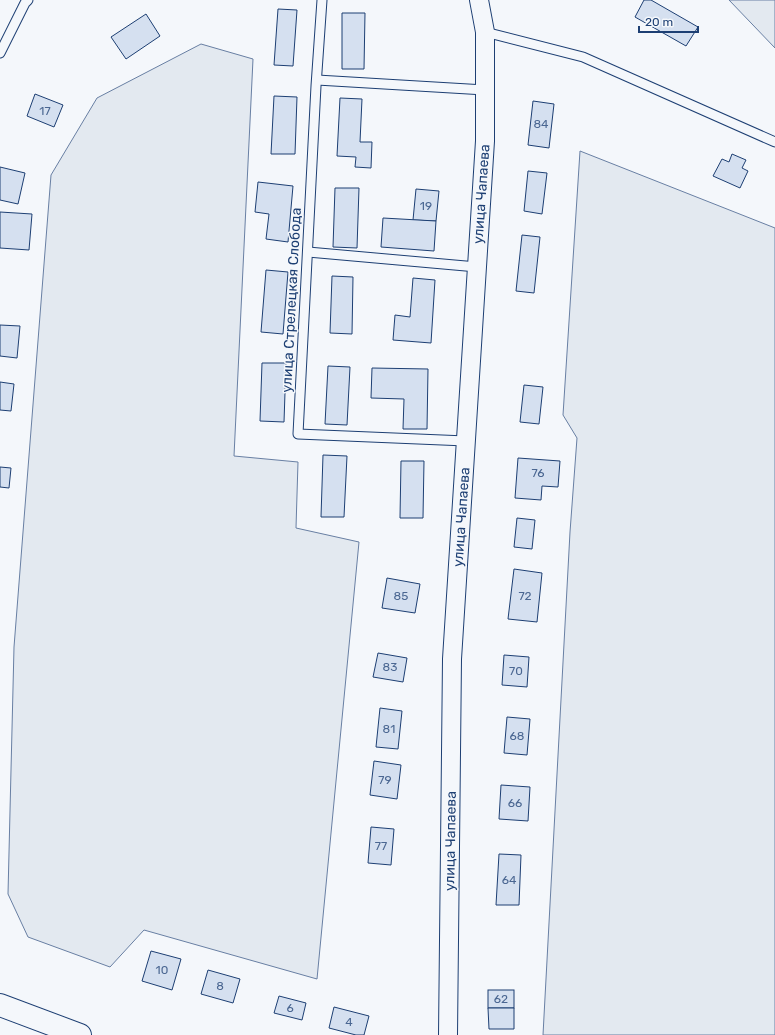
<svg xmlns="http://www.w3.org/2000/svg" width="775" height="1035" font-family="Rubik,sans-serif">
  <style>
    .green { fill: #e3e9f0; stroke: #687fa3 }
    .building { fill: #d5e0f0; stroke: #1d3f73 }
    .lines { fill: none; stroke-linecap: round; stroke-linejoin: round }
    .lane-casing { stroke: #1d3f73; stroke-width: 11 }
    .street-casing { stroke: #1d3f73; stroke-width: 20 }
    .secondary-casing { stroke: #1d3f73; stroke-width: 24 }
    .lane { stroke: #f4f7fb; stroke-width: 9 }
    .street { stroke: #f4f7fb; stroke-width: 18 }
    .secondary { stroke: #f4f7fb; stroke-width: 22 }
    .labels { text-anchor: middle; stroke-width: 3; stroke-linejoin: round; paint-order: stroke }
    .number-label { font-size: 12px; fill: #4b6792 }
    .street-label { font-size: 14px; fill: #1d3f73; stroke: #f4f7fb }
  </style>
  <rect width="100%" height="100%" fill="#f4f7fb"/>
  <g class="green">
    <polygon points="729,0 775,0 775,48"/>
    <polygon points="201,44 253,59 234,456 298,462 296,528 359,542 317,979 144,930 110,967 28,937 8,894 14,647 51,175 97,98"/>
    <polygon points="580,151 775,228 775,1035 543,1035 570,532 577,438 563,415"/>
  </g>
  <g class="building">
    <polygon points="644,0 651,0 698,27 686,46 635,17"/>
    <polygon points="278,9 297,10 293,66 274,65"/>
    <polygon points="342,13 365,13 364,69 342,69"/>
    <polygon points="146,14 160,36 126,59 111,37"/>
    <polygon points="35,94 63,105 54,127 27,116"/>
    <polygon points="274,96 297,97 295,154 271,154"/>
    <polygon points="340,98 362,99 360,142 372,142 371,168 355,167 356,157 337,156"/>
    <polygon points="533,101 554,104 549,148 528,145"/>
    <polygon points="732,154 746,160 742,168 748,171 740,188 713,176 722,159 729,162"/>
    <polygon points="0,167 25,173 18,204 0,200"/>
    <polygon points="528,171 547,173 542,214 524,211"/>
    <polygon points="258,182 293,186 288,242 266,239 269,214 255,212"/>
    <polygon points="335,188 359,188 357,248 333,247"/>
    <polygon points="416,189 439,191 436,221 413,220"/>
    <polygon points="0,212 32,214 29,250 0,248"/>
    <polygon points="383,218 436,221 434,251 381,247"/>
    <polygon points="522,235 540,237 534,293 516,291"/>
    <polygon points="266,270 288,272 283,334 261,332"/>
    <polygon points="332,276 353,277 352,334 330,333"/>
    <polygon points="413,278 435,280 431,343 393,340 395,315 410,317"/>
    <polygon points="0,325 20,326 17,358 0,356"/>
    <polygon points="262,363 286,363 284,422 260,421"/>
    <polygon points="328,366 350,367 347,425 325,424"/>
    <polygon points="372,368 428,369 427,429 403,429 404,399 371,398"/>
    <polygon points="0,382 14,384 11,411 0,410"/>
    <polygon points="524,385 543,387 539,424 520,422"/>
    <polygon points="323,455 347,456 344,517 321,517"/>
    <polygon points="518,458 560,461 558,487 542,486 541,500 515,498"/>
    <polygon points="401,461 424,461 423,518 400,518"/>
    <polygon points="0,467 11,468 9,488 0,487"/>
    <polygon points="517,518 535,520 532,549 514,547"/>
    <polygon points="514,569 542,573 537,622 508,619"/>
    <polygon points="387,578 420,584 415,613 382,608"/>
    <polygon points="378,653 407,658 403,682 373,677"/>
    <polygon points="504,655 529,657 527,687 502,685"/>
    <polygon points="380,708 402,711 398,749 376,747"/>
    <polygon points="507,717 530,719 527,755 504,753"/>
    <polygon points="374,761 401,765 397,799 370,795"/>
    <polygon points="501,785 530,787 528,821 499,819"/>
    <polygon points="371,827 394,829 391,865 368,863"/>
    <polygon points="499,854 521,855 519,905 496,905"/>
    <polygon points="151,951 181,959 172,990 142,981"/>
    <polygon points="208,970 240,979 233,1003 201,994"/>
    <rect x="488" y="990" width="26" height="18"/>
    <polygon points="279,996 306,1003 302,1020 274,1013"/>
    <polygon points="334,1007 369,1016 364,1035 356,1035 329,1028"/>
    <polygon points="488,1008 514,1008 514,1029 489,1029"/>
  </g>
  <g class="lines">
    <defs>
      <g id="lane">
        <polyline points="322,0 316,86 298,434 466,441"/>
        <polyline points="485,32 583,57 775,142"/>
        <polyline points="0,53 25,3 28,0"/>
        <polyline points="317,80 485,90"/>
        <polyline points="308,252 477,267"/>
      </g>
      <polyline id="street" points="448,1035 452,659 485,141 485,32 479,0"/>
      <polyline id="secondary" points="0,1005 80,1035"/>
    </defs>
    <use href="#lane" class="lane-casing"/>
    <use href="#street" class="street-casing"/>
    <use href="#secondary" class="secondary-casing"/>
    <use href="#lane" class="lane"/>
    <use href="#street" class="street"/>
    <use href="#secondary" class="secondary"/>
  </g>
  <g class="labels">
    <g class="number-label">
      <text x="45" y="115">17</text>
      <text x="541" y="128">84</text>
      <text x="426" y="210">19</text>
      <text x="538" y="477">76</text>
      <text x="401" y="600">85</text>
      <text x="525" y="600">72</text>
      <text x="390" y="671">83</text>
      <text x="516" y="675">70</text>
      <text x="389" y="733">81</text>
      <text x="517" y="740">68</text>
      <text x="385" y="784">79</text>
      <text x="515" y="807">66</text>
      <text x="381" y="850">77</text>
      <text x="509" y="884">64</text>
      <text x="162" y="974">10</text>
      <text x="220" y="990">8</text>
      <text x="501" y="1003">62</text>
      <text x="290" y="1012">6</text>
      <text x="349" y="1026">4</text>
    </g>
    <g class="street-label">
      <text transform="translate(481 194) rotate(-86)" y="5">улица Чапаева</text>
      <text transform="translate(291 300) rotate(-87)" y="5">улица Стрелецкая Слобода</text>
      <text transform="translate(461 517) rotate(-86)" y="5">улица Чапаева</text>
      <text transform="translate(450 841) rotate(-89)" y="5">улица Чапаева</text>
    </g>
  </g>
  <path d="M639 26v6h59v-6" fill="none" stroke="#1d3f73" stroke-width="2"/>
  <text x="645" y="26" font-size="12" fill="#1d3f73" stroke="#f4f7fb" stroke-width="3" paint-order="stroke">20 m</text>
</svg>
